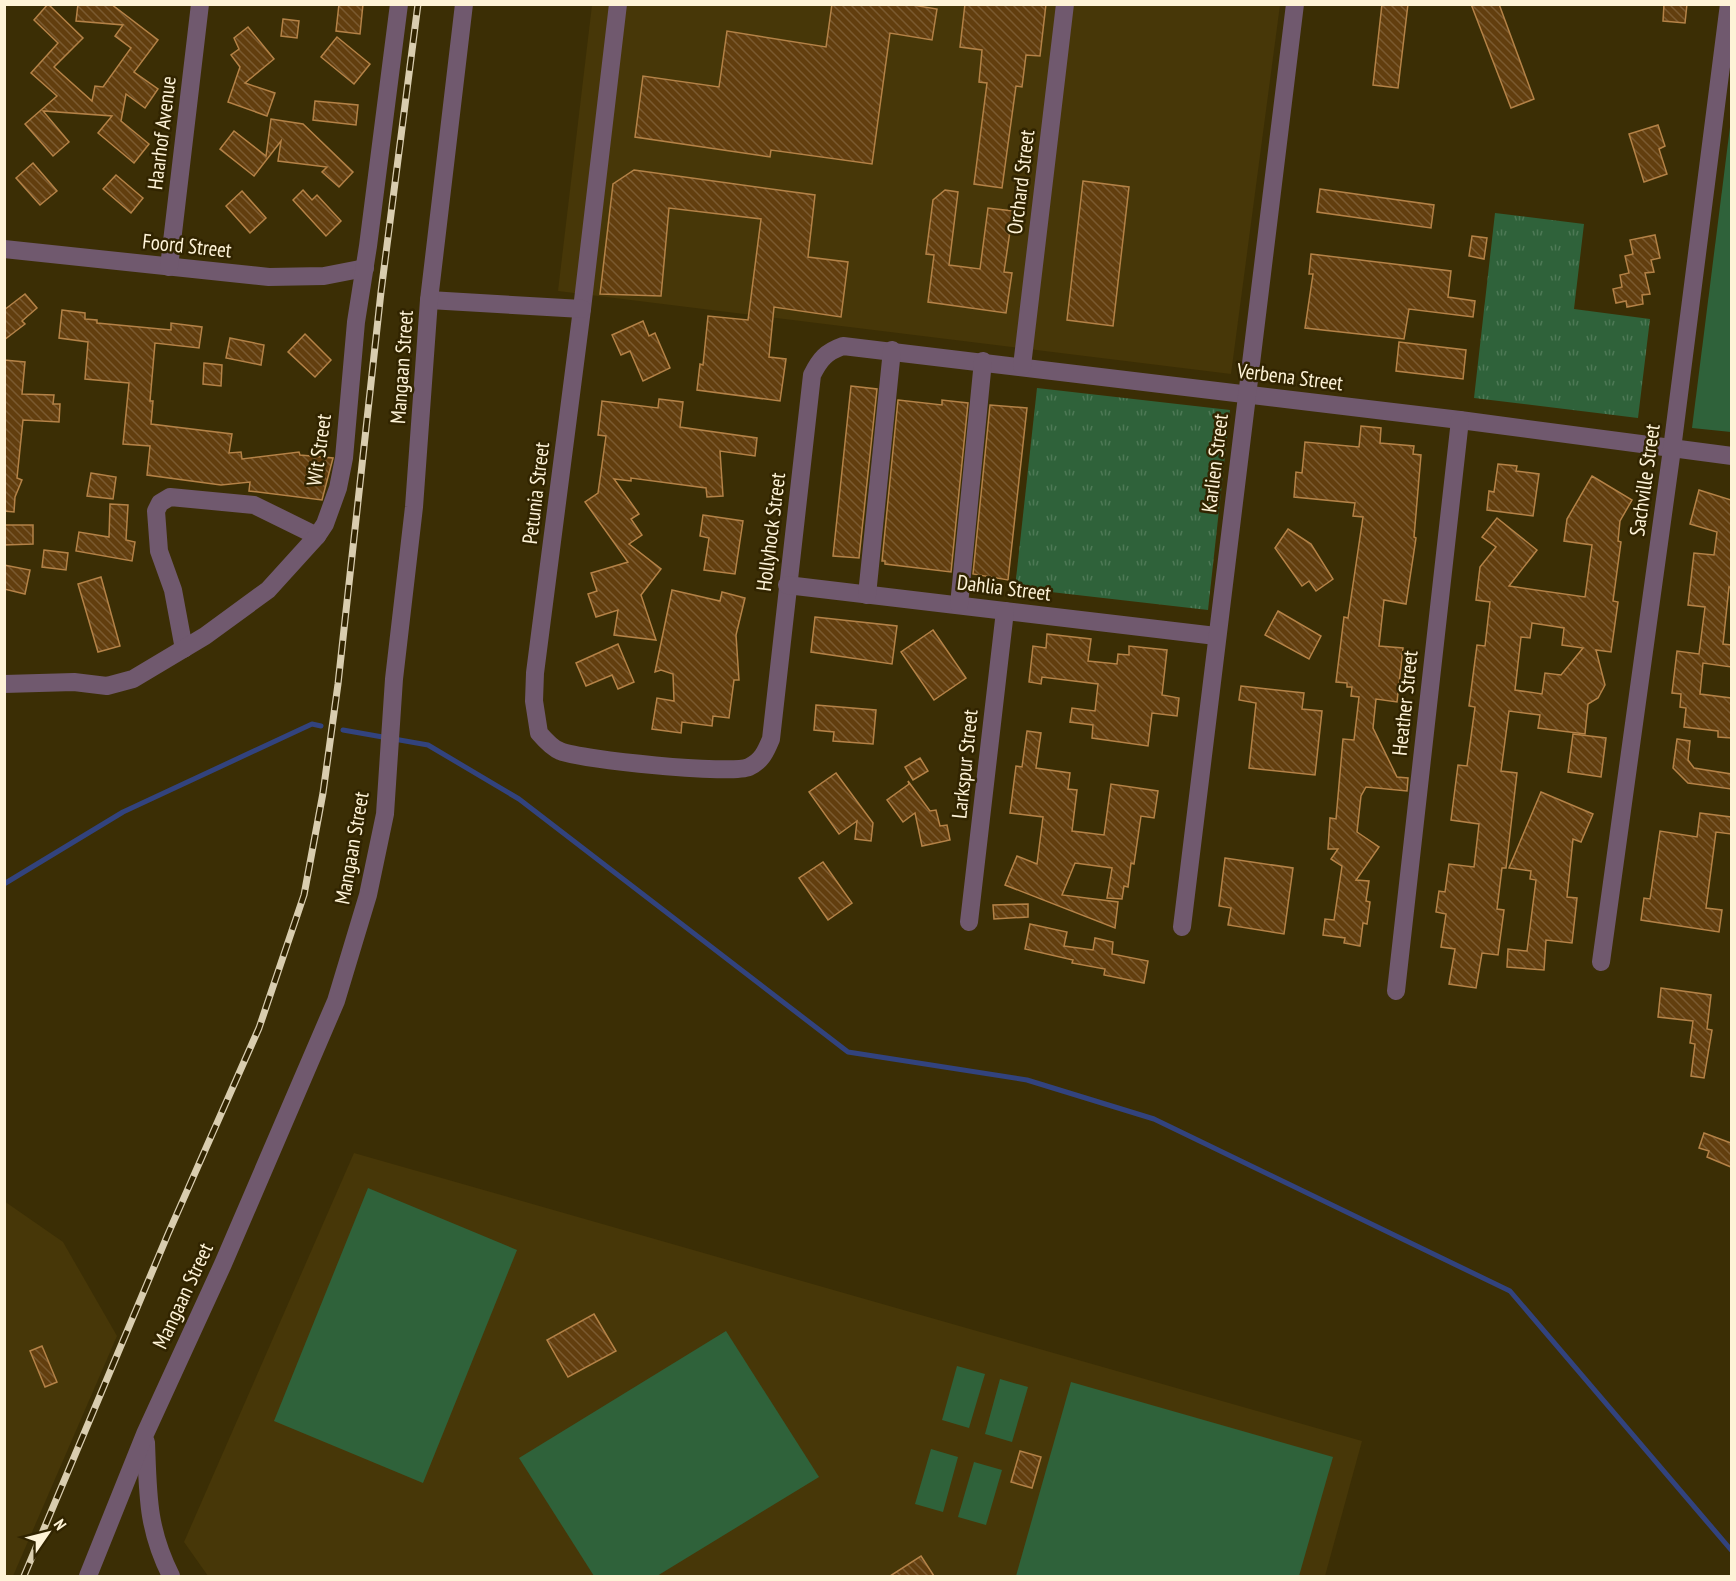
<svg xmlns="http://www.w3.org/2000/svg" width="1736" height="1581" font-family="'PT Sans Narrow',sans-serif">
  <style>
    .built { fill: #473708 }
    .grass { fill: url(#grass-tufts) }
    .green { fill: #2f623a }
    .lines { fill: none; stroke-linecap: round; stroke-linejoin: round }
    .stream { stroke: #32437e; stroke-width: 5 }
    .building { fill: url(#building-back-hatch); stroke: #b48247; stroke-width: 1.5; fill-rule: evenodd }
    .minor { stroke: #70596e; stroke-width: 18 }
    .rail-casing { stroke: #d9cdaf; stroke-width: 7 }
    .rail { stroke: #312400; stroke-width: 4.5; stroke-dasharray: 14; stroke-linecap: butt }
    .labels { text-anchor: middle; stroke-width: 5; stroke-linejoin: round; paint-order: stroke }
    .street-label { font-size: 21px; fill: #fef3d7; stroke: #312400 }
  </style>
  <defs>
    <pattern id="grass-tufts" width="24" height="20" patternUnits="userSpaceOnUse" patternTransform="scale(1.5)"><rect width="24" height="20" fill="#2f623a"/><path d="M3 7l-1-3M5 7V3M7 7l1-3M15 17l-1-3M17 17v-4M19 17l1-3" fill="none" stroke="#4e7956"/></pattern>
    <pattern id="building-back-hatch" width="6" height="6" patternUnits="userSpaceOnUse" patternTransform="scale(1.5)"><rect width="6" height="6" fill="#623e0e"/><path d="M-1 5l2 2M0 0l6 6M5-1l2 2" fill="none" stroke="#7a5a30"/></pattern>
  </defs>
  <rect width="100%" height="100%" fill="#3b2e05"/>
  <g class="built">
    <polygon points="592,5 1280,5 1231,374 558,291"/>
    <polygon points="354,1153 1362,1441 1325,1576 208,1576 184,1542"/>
    <polygon points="4,1201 63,1242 117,1336 13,1576 4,1576"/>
  </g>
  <g class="grass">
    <polygon points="1495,213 1584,224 1574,309 1650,319 1638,418 1474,398"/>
    <polygon points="1037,388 1230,410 1208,610 1015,588"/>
  </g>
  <g class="green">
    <polygon points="1731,119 1731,432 1692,428"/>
    <polygon points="368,1188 517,1250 423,1483 274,1421"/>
    <polygon points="726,1331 819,1477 657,1576 594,1576 519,1458"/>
    <polygon points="957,1366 985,1374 969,1428 942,1420"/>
    <polygon points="1000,1379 1028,1387 1012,1442 985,1434"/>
    <polygon points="1071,1382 1333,1457 1299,1576 1016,1576"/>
    <polygon points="931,1449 958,1457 943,1512 915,1504"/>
    <polygon points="974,1462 1002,1470 986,1525 958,1517"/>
  </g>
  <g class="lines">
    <g class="stream">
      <polyline points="343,730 428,745 519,799 848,1052 1027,1080 1154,1119 1510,1291 1732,1551"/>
      <polyline points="4,884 123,812 312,724 321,726"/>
    </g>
  </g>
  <g class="building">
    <polygon points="48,4 83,38 54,67 92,101 95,86 103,87 131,48 115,36 123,25 76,21 78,4 111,4 158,40 134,72 158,89 145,108 126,94 121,121 149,144 134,163 98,133 112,116 43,111 69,142 53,156 25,124 57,96 31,73 58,43 34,20"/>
    <polygon points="339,4 363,4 360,34 336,31"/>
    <polygon points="832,4 907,4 937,9 932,40 890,33 872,164 771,150 770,157 635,137 643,76 719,87 727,31 826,47"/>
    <polygon points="965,4 1046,4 1040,56 1026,55 1022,87 1016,86 1002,188 974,184 987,83 979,82 982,50 960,47"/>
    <polygon points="1382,4 1408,4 1398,88 1373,85"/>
    <polygon points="1471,4 1499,4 1534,99 1511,108"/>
    <polygon points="1664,4 1687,4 1685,23 1663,21"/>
    <polygon points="283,19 299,21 297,38 281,36"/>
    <polygon points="248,27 274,59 245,83 275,93 267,116 228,102 240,67 231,55 239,49 234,38"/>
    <polygon points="337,37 370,64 354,84 321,57"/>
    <polygon points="315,101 358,105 356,125 313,120"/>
    <polygon points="271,119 303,124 353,172 339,187 322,172 327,167 278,161 281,141 254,176 220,149 234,131 266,156"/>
    <polygon points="1658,125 1665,146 1659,149 1667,174 1644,182 1629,134"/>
    <polygon points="33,163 57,191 40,205 16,178"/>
    <polygon points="634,170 815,195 808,257 848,262 841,317 774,307 769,357 786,359 780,401 697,390 700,364 703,365 708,316 748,320 761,219 669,208 661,296 600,294 613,184"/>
    <polygon points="116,175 143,198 131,213 103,189"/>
    <polygon points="1083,181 1129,187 1113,326 1067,320"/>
    <polygon points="1320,189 1434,205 1431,228 1317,212"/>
    <polygon points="303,190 312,200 317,195 341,221 326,236 293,200"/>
    <polygon points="945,190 958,192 949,265 980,269 988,208 1013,211 1004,272 1012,273 1006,313 928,302 934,255 926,254 933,200"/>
    <polygon points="242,191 266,218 250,233 226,206"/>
    <polygon points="1655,235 1660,258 1651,260 1654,272 1645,273 1650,294 1642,295 1643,304 1627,307 1626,301 1616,303 1613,289 1622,287 1620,275 1629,273 1625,256 1633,254 1630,240"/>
    <polygon points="1472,236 1487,238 1484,259 1469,256"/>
    <polygon points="1311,254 1451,271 1448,297 1475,301 1473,317 1409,309 1404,339 1305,328 1313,274 1309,274"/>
    <polygon points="25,294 37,308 22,321 25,324 4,340 4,310"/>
    <polygon points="62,310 85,313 85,319 97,320 97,323 171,330 171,323 202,327 199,348 155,343 150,401 153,401 151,424 232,434 229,453 241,452 242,459 299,452 300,455 333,458 322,500 249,491 250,482 221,485 147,475 150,446 123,444 129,383 85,379 88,342 59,338"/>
    <polygon points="643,321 649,336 655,333 670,368 643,381 630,351 621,355 612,335"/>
    <polygon points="305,334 331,360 315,377 288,352"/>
    <polygon points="230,338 264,345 261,365 226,358"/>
    <polygon points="1399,342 1466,350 1463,379 1396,371"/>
    <polygon points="4,360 25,362 22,394 54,395 53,404 60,404 59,422 23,420 17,478 22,480 15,497 14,512 4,511"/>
    <polygon points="204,363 222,365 221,386 203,384"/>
    <polygon points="851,386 877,389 859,558 833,556"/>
    <polygon points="659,399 683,402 680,427 757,438 755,456 720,451 723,496 707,497 706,488 631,478 631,481 614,479 639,514 631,519 642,535 629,544 661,569 641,595 656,640 614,635 618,610 596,617 588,594 597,591 591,573 628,562 585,502 598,493 606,436 598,435 602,401 658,408"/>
    <polygon points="898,400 942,405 942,400 968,403 951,572 885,564 885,561 882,561"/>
    <polygon points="990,405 1027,408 1008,580 973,574"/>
    <polygon points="1361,426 1381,428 1380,443 1414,446 1413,454 1421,455 1414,537 1416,538 1406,604 1384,600 1379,646 1403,648 1397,702 1376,699 1373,728 1397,777 1408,778 1407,791 1366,787 1361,796 1357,832 1379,847 1356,880 1369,881 1366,901 1370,902 1367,924 1363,923 1360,946 1344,943 1345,938 1323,935 1325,919 1334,920 1342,866 1331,859 1338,849 1328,849 1330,818 1336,819 1343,739 1354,740 1359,697 1351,696 1352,687 1347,687 1347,683 1336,682 1344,617 1348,618 1363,517 1353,516 1355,503 1294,497 1296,472 1302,473 1305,442 1359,447"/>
    <polygon points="1498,464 1517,466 1516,471 1539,474 1533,516 1487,510 1489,491 1494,492"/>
    <polygon points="91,473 116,477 113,499 87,496"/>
    <path d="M1592 476 1632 500 1620 521 1618 541 1621 542 1613 601 1618 602 1611 652 1596 650 1605 685 1598 698 1588 704 1585 734 1538 728 1540 715 1509 711 1501 771 1517 773 1506 868H1502L1497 909 1504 910 1498 955 1482 953 1476 988 1449 984 1455 949 1441 947 1446 914 1436 912 1439 891 1445 892 1449 864 1474 867 1479 824 1451 820 1458 765 1467 766 1475 707 1469 706 1477 645 1485 646 1490 602 1476 600 1480 567 1496 547 1482 537 1497 518 1537 550 1509 586 1585 597 1592 545 1564 541 1567 519ZM1532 623 1564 628 1562 645 1583 648 1561 675 1545 673 1542 694 1515 690 1521 637 1530 638Z"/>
    <polygon points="1699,490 1731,500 1731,588 1729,587 1723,644 1731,645 1731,667 1703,663 1700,694 1731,698 1731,738 1718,737 1718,731 1684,727 1686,708 1680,707 1681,694 1672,693 1677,651 1699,654 1705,607 1688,605 1694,553 1714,555 1717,532 1690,524"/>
    <polygon points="110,504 128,505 126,540 135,542 132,561 76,551 79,532 109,537"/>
    <polygon points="703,515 743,521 735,574 704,570 709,538 700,536"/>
    <polygon points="4,525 33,525 33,544 4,545"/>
    <polygon points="1288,529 1311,544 1333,579 1316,591 1309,581 1302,586 1275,548"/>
    <polygon points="44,550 68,553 66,570 42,567"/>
    <polygon points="4,565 30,570 25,594 4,589"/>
    <polygon points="101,577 120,646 98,652 78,584"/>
    <polygon points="672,590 720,601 722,592 745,598 736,635 739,680 734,680 729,718 713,716 712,726 682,722 681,733 652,729 657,698 674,701 673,674 661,670 655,672"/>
    <polygon points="1278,611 1321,636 1309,659 1265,635"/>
    <polygon points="815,617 897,626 892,664 811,652"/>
    <polygon points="933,630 966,678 934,700 901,652"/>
    <polygon points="1047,634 1091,639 1088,661 1117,664 1118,654 1129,655 1129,646 1167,650 1162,695 1179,698 1177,716 1152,713 1148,746 1092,738 1093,725 1070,722 1072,708 1095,711 1098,684 1042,677 1041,684 1029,682 1033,646 1046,648"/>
    <polygon points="618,644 634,682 618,689 612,675 586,686 576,663"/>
    <polygon points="1241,686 1304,693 1302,709 1322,711 1315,775 1249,768 1256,703 1239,700"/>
    <polygon points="816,705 876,710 873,744 833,741 834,732 814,730"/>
    <polygon points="1027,731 1041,733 1036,768 1070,773 1068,789 1077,790 1072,831 1104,835 1111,784 1158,791 1154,818 1141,816 1134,864 1131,863 1128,887 1124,886 1122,899 1107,898 1112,868 1075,863 1062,895 1118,902 1115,928 1005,885 1017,856 1037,864 1043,817 1010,813 1016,766 1022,767"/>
    <polygon points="1573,734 1606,738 1601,777 1568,772"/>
    <polygon points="1677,739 1690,741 1688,760 1694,768 1731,774 1731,789 1688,783 1673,768"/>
    <polygon points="920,758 928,771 913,780 905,767"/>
    <polygon points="836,773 873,823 871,841 855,839 857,821 839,834 809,792"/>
    <polygon points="908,781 930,811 936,810 940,826 947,825 950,840 922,846 915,813 903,822 887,800 909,784"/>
    <polygon points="1541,792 1593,814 1581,842 1573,839 1567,897 1577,898 1572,943 1546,940 1544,970 1507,967 1508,949 1527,951 1536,880 1530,879 1531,871 1509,868"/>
    <polygon points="1700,813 1731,817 1731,834 1716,832 1706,908 1722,910 1719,932 1641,920 1644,898 1650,899 1660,831 1697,837"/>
    <polygon points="1225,858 1293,868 1284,934 1228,925 1231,908 1219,906"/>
    <polygon points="823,862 852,903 828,920 799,878"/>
    <polygon points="1028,904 1028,917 994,919 993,905"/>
    <polygon points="1030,924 1067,932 1064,946 1093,950 1095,938 1113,942 1112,954 1148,961 1144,983 1104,975 1105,969 1072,963 1073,960 1025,949"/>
    <polygon points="1661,988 1711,995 1707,1029 1712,1030 1704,1078 1691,1076 1695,1044 1690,1043 1693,1021 1658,1017"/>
    <polygon points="1704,1133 1731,1143 1731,1167 1707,1157 1709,1151 1699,1148"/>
    <polygon points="594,1314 616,1351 568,1377 547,1340"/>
    <polygon points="42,1346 57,1382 45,1387 30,1351"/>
    <polygon points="1020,1451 1041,1457 1032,1488 1011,1482"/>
    <polygon points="921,1556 934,1576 890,1576"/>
  </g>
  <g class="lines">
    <g class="minor">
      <path d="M618 4 582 309 535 673 534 701 539 733C545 740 552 748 560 751 581 760 731 775 749 767 762 761 766 751 771 739L812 375C820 359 826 352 843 346L1460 420 1732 456"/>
      <polyline points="4,249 269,277 324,276 365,268"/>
      <polyline points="169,267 200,4"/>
      <polyline points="429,300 582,309"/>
      <polyline points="1022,366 1065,4"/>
      <polyline points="787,585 1216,636"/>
      <polyline points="867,595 892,350"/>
      <polyline points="959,605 983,361"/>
      <polyline points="184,649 173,590 159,551 156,511 160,503 170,497 254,505 317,536"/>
      <polyline points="4,684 74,682 107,686 133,679 205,636 268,590 317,536 325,524 338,488 344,458 356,322 368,246 399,4"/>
      <polyline points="969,922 1005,611"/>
      <polyline points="1182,927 1295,4"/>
      <polyline points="1601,962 1672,449 1729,4"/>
      <polyline points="1396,991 1460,420"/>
      <path d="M146 1442C148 1495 147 1528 171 1576"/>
      <polyline points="88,1576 145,1434 223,1264 336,1001 368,895 385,814 394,679 414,507 429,300 464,4"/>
    </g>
    <defs>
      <polyline id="rail" points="24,1576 168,1234 259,1028 304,895 323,793 338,684 381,292 418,4"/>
    </defs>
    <use href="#rail" class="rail-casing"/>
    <use href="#rail" class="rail"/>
  </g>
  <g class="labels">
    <g class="street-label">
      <text transform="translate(162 133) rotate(-83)" y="7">Haarhof Avenue</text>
      <text transform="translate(1021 182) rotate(-83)" y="7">Orchard Street</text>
      <text transform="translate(187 246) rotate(6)" y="7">Foord Street</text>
      <text transform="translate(402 367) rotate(-86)" y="7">Mangaan Street</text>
      <text transform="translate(1290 377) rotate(7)" y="7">Verbena Street</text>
      <text transform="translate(319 450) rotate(-82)" y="7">Wit Street</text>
      <text transform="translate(1215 463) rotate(-83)" y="7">Karlien Street</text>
      <text transform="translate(1645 480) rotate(-82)" y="7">Sachville Street</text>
      <text transform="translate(536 493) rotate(-83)" y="7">Petunia Street</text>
      <text transform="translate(771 532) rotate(-83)" y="7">Hollyhock Street</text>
      <text transform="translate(1004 588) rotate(7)" y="7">Dahlia Street</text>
      <text transform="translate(1405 703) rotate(-84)" y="7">Heather Street</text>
      <text transform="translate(965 764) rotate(-84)" y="7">Larkspur Street</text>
      <text transform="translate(352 848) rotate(-80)" y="7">Mangaan Street</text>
      <text transform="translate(183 1296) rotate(-65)" y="7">Mangaan Street</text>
    </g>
  </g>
  <rect width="1736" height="1581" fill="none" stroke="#fef3d7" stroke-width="12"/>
  <g transform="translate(48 1533) rotate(55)" stroke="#312400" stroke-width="4.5" paint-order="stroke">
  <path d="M0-4.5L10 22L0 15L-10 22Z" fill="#fef3d7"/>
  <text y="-9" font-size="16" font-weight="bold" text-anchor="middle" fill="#fef3d7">N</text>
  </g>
</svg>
